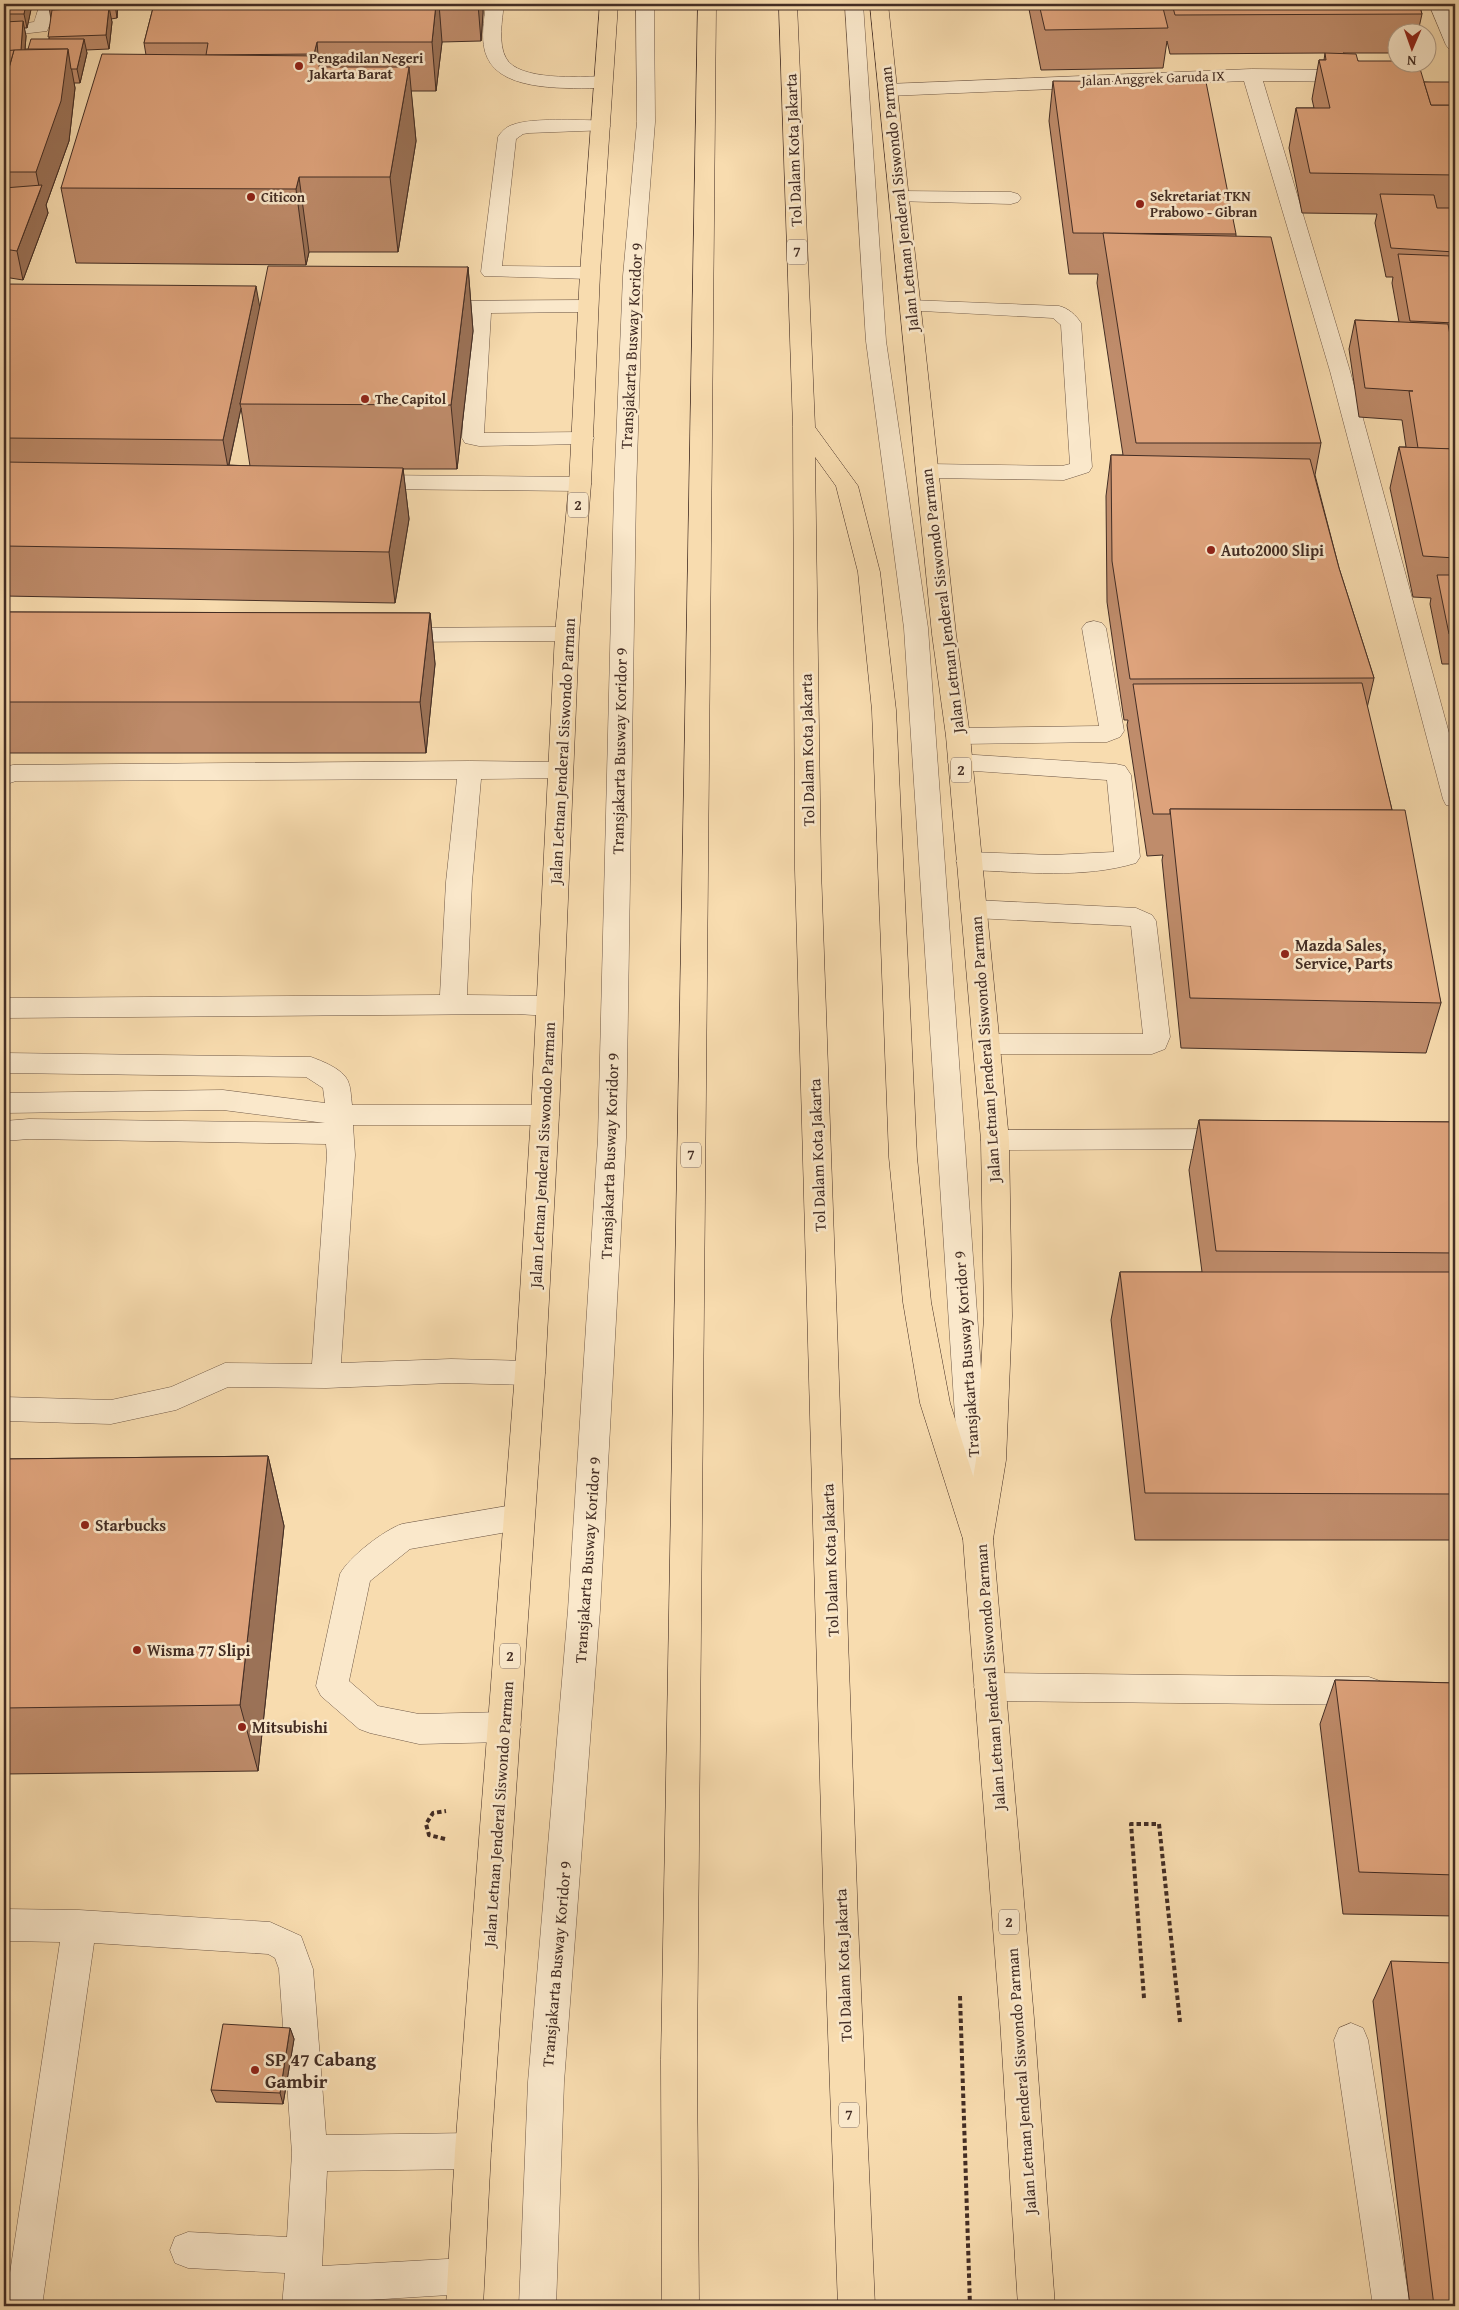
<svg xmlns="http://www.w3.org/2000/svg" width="1459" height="2310" font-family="'Gentium Book Plus',serif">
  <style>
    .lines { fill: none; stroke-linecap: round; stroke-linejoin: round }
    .service-casing { stroke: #705947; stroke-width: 1 }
    .minor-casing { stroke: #705947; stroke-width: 1 }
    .trunk-casing { stroke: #432d24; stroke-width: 1 }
    .motorway-casing { stroke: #432d24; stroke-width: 1 }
    .path { stroke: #432d24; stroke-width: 4; stroke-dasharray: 4.5 3; stroke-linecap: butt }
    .service { fill: #fae8cb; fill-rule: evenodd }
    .minor { fill: #fae8cb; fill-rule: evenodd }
    .trunk { fill: #f8dcaf; fill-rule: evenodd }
    .motorway { fill: #f8dcaf; fill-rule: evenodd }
    .wall { fill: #bf8c6b; stroke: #432d24; fill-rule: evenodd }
    .shaded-wall { fill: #9b7257; stroke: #432d24 }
    .building { fill: #dea37c; stroke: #432d24 }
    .poi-dot { fill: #8f2418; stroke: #fae8cb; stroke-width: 2 }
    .labels { text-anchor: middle; stroke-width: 5; stroke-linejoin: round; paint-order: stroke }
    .far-poi-label { font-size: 14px; font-weight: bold; fill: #432d24; stroke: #fae8cb; text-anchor: start }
    .far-street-label { font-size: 14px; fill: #432d24; stroke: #fae8cb }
    .shield { fill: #fae8cb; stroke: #7a6556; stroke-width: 1 }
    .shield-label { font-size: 15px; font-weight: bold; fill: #432d24 }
    .street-label { font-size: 16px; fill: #432d24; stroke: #fae8cb }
    .poi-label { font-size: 16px; font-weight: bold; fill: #432d24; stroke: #fae8cb; text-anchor: start }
    .near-poi-label { font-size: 19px; font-weight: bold; fill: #432d24; stroke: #fae8cb; text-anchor: start }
  </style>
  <rect width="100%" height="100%" fill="#f8dcaf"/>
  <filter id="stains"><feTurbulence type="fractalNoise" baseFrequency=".004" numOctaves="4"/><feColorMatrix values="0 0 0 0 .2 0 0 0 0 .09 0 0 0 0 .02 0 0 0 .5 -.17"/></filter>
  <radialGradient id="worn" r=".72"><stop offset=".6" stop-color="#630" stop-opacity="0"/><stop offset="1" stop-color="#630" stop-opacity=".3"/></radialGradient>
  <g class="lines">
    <defs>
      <g id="service">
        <path d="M486 4H504C502 20 498 44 506 58 518 81 581 77 603 76L610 78 612 82 610 86 603 88C571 88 502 93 487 57 480 42 484 20 486 4Z"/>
        <polygon points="636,4 654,4 655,122 643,276 636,492 626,1138 600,1610 564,2082 556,2306 519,2306 528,2082 568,1610 598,1138 614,492 623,276 637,122"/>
        <polygon points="845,4 863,4 886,341 928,628 991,1509 987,1518 976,1522 965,1518 961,1509 904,628 866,341"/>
        <path d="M601 120 608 122 610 126 608 130 529 133 523 134 516 139 502 266 590 267 597 269 600 273 597 277 590 279 484 276 481 272 498 137C501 132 506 127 512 125 533 117 577 121 601 120Z"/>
        <polygon points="899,191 1011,192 1018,194 1021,198 1018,202 1011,204 892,201 889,197 892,193"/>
        <polygon points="588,300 595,302 598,306 595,310 588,312 491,313 484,433 583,432 591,433 594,438 591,443 583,444 479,446 465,443 462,438 470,313 428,311 425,307 428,303 435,301"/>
        <path d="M910 300 1059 306C1068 308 1076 315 1081 323L1092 467 1089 472 1064 480 927 478 919 476 916 471 919 466 927 464 1062 466 1070 464 1061 325 1053 318 903 310 900 306 903 302Z"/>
        <polygon points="368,475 580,477 588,479 591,484 588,489 580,491 368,489 360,487 357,482 360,477"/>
        <polygon points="1094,621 1102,623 1106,628 1124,731 1120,737 1107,742 958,744 950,742 946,736 950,730 958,728 1099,726 1082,628 1086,623"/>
        <polygon points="567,627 575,629 579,634 575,639 567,641 394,642 386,640 382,635 386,630 394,628"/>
        <path d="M960 754 1116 764 1125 766 1131 775 1140 857 1136 863C1083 879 1024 872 969 870L960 867 956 861 960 855 969 852 1052 855 1114 852 1107 780 960 770 951 768 948 762 951 756Z"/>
        <polygon points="470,761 560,762 569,764 572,770 569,776 560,778 481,779 472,882 467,995 550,996 559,999 563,1006 559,1013 550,1016 517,1014 4,1018 4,998 440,995 446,882 457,779 16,781 4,785 4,767 13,765"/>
        <polygon points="975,900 1136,908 1152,915 1156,921 1170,1037 1165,1049 1152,1054 986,1054 977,1051 973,1044 977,1037 986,1034 1143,1034 1131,926 975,918 966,915 962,909 966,903"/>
        <path d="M4 1053 311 1057C322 1061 343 1069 348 1081 351 1088 351 1097 352 1105H545L555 1108 559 1115 555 1122 545 1125H353L355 1155 341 1363 451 1359 530 1361 540 1365 545 1373 540 1381 530 1385 451 1383 326 1388 228 1387 176 1410 111 1424 4 1421V1397L111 1400 171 1387 225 1363 312 1364 327 1155 326 1144 29 1139 4 1141V1121L29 1119 325 1123 223 1110 4 1113V1093L223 1090 325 1103 323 1088 306 1077 4 1073Z"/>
        <path d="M519 1504 530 1508 534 1517 530 1526 519 1530 410 1549 370 1581 349 1681 378 1706 419 1714 505 1712 516 1717 521 1727 516 1737 505 1742 419 1744 370 1733 359 1729 321 1696 316 1686 340 1574C349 1557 384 1530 402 1524Z"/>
        <polygon points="990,1673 1369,1677 1380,1681 1385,1691 1380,1701 1369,1705 990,1701 979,1697 974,1687 979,1677"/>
        <polygon points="4,1909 79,1910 270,1922 301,1936 313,1969 326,2135 473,2133 486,2138 491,2151 486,2164 473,2169 327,2171 322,2266 465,2258 478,2263 483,2276 478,2289 465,2294 319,2303 318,2306 282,2306 285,2273 188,2268 175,2263 170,2250 175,2237 188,2232 287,2237 292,2153 279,1969 275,1958 268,1954 94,1943 42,2306 5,2306 60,1942 4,1941"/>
        <polygon points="1351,2023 1363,2028 1368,2040 1410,2306 1373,2306 1334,2040 1339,2028"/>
      </g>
      <g id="minor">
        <polygon points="40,4 58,4 47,31 4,36 4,26 34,22"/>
        <polygon points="1429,4 1447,4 1455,24 1455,50 1449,49 1446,45"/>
        <polygon points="1252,69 1354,70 1361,72 1363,76 1361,80 1354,82 1263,81 1350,371 1455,755 1455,807 1446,805 1443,799 1330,371 1244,81 888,96 881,94 879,90 881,86 888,84"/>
        <polygon points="1231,1129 1241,1132 1245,1139 1241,1146 1231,1149 995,1150 985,1147 981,1140 985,1133 995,1130"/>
      </g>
      <g id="trunk">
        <polygon points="600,4 618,4 600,273 591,484 579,634 559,1115 545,1373 491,2151 483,2306 446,2306 455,2151 515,1373 531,1115 555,634 569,484 580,273"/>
        <polygon points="870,4 888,4 956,634 970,736 1009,1140 1012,1316 1006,1460 993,1539 1034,2019 1055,2306 1018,2306 1000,2019 963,1539 976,1460 984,1316 981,1140 946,736 932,634"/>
      </g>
      <g id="motorway">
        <polygon points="698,4 716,4 697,2060 699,2306 662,2306 661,2060"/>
        <polygon points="779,4 797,4 815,427 858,486 880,572 896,710 917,1157 931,1302 950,1403 993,1539 989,1548 978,1552 967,1548 963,1539 920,1403 903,1302 889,1157 872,710 858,572 836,486 815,457 821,869 858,1923 875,2306 838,2306 824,1923 795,869 793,427"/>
      </g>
    </defs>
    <use href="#service" class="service-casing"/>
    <use href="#minor" class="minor-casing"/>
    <use href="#trunk" class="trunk-casing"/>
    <use href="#motorway" class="motorway-casing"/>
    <g class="path">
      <polyline points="445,1839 429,1835 426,1824 433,1813 446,1811"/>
      <polyline points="960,1996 970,2306"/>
      <polyline points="1144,1998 1131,1824 1159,1824 1180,2022"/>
    </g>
    <use href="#service" class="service"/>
    <use href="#minor" class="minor"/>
    <use href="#trunk" class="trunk"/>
    <use href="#motorway" class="motorway"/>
  </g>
  <g class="wall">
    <polygon points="4,4 32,4 27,28 24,28 26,36 25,49 28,49 49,39 51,19 49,7 49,4 118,4 117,18 111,19 112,22 109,49 86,50 87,53 80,83 74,83 75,88 69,141 46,205 48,213 23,280 4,277"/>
    <polygon points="154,4 483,4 483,13 481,41 442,42 436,91 411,91 416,141 398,252 309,252 306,265 76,263 61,188 146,55 144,43"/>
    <polygon points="1028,4 1419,4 1422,14 1418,32 1396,32 1396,53 1343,53 1358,61 1424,82 1455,84 1455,664 1442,664 1430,604 1431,598 1413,597 1390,488 1399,447 1406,447 1402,420 1359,417 1349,349 1355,320 1399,322 1392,283 1393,277 1386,277 1375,223 1377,214 1302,213 1289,148 1296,108 1314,108 1312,99 1319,60 1324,60 1325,53 1170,54 1167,41 1163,68 1041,70"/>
    <polygon points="1443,4 1455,4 1455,25 1451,8 1451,5 1444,6"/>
    <polygon points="1053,81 1236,234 1236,236 1321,443 1315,475 1339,568 1374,678 1367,708 1392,810 1441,1003 1426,1053 1181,1048 1162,860 1163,855 1147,856 1127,725 1128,720 1124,720 1107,602 1106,496 1111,455 1123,455 1097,283 1098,274 1069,274 1049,121"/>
    <path d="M468 267 473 331 457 469H403L409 519 395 603 4 596V284L260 308ZM241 408 250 466 229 465Z"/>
    <polygon points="4,612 430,613 435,664 426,753 4,753"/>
    <polygon points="1455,670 1455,710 1451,687"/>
    <polygon points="1199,1120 1455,1122 1455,1540 1135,1540 1111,1320 1120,1272 1202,1272 1189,1170"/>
    <polygon points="268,1456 284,1526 258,1771 4,1774 4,1459"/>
    <polygon points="1335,1680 1455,1683 1455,1916 1343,1914 1320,1724"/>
    <polygon points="1391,1961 1455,2306 1410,2306 1373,2001"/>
    <polygon points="290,2028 294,2039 283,2104 216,2102 211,2090"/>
  </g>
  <g class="shaded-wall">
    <polygon points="26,4 32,4 32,5 27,28 24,14"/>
    <polygon points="115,4 118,4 117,18"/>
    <polygon points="436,4 439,4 442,42 436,91 432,42"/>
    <polygon points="478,4 483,4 483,13 481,41"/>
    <polygon points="109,7 112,22 109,49 106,35"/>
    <polygon points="23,21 26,36 23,75 20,61"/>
    <polygon points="84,39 87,53 80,83 77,69"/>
    <polygon points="317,42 319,66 321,56 330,130 320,103 314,54"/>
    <polygon points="68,49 75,88 69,141 46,205 48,213 23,280 17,251 40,191 36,172"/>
    <polygon points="17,50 4,89 4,79"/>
    <polygon points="409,67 416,141 398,252 390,177"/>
    <polygon points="299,177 309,252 306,265 296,189"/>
    <polygon points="468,267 473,331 457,469 451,405"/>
    <polygon points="256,286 261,314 240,404 241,408 228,468 223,440"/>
    <polygon points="403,468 409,519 395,603 389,552"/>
    <polygon points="430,613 435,664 426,753 420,702"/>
    <polygon points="268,1456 284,1526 258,1771 240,1705"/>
    <polygon points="290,2028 294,2039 283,2104 280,2093"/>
  </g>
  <g class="building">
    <polygon points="4,4 26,4 24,14 4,14"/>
    <polygon points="49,4 115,4 49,7"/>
    <polygon points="154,4 436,4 432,42 317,42 314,54 206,55 208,43 144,43"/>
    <polygon points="1039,4 1162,4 1168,28 1045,30"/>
    <polygon points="1172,4 1419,4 1422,14 1175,15"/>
    <polygon points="109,7 106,35 48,37 52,10"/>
    <polygon points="23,21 21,50 4,51 4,22"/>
    <polygon points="31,39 84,39 77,69 71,69 68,49 28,49"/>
    <polygon points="68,49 61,101 36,172 4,172 4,87 14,50"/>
    <polygon points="14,50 10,64 4,79 4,51"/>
    <polygon points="1325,53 1356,54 1358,61 1396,61 1396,62 1418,62 1431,105 1455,105 1455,175 1310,173 1296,108 1330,108 1319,60 1326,60"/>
    <polygon points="102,54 321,56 319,67 409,67 390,177 299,177 296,189 61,188"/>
    <polygon points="1053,81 1206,82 1236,234 1073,233"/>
    <polygon points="1424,82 1455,82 1455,105 1431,105"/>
    <polygon points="42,185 17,251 4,249 4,188"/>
    <polygon points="1380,194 1434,195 1437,208 1455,208 1455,252 1391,248"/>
    <polygon points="1103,233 1271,237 1321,443 1136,443"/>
    <polygon points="1398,254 1451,256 1455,276 1455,323 1410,321"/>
    <polygon points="268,266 468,267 451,405 240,404"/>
    <polygon points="4,284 256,286 223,440 4,438"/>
    <polygon points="1355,320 1448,324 1455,363 1455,449 1418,448 1409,391 1413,391 1365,388"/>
    <polygon points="1399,447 1455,449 1455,558 1423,556"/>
    <polygon points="1111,455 1310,459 1339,568 1374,678 1130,679 1112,561"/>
    <polygon points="4,462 403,468 389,552 4,546"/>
    <polygon points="1437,575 1455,575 1455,635 1449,634"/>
    <polygon points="4,612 430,613 420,702 4,702"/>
    <polygon points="1362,683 1392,810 1170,809 1170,814 1153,814 1133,684"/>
    <polygon points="1170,809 1405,810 1441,1003 1190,998"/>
    <polygon points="1199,1120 1455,1122 1455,1253 1216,1251"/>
    <polygon points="1120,1272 1455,1272 1455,1494 1145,1493"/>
    <polygon points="268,1456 240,1705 4,1708 4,1459"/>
    <polygon points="1335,1680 1455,1683 1455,1875 1359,1872"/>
    <polygon points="1391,1961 1455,1963 1455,2306 1434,2306"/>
    <polygon points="223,2024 290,2028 280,2093 211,2090"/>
  </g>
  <g class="poi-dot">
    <circle cx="299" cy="66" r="5"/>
    <circle cx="251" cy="197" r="5"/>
    <circle cx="1140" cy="204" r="5"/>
    <circle cx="365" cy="399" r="5"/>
    <circle cx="1211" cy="550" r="5"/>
    <circle cx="1285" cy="954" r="5"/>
    <circle cx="85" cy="1525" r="5"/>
    <circle cx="137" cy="1650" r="5"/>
    <circle cx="242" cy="1727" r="5"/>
    <circle cx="255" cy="2070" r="5"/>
  </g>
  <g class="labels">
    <g class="far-poi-label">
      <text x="309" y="63">Pengadilan Negeri<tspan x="309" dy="16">Jakarta Barat</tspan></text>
      <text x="1150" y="201">Sekretariat TKN<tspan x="1150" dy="16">Prabowo - Gibran</tspan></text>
      <text x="261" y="202">Citicon</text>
      <text x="375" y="404">The Capitol</text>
    </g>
    <g class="far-street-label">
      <text transform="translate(1153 78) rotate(-2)" y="5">Jalan Anggrek Garuda IX</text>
    </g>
    <g class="shield">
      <rect x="787" y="239.5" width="20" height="25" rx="4"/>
      <rect x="568" y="492.5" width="20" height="25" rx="4"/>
      <rect x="951" y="757.5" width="20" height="25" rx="4"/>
      <rect x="681" y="1142.5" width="20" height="25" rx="4"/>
      <rect x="500" y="1643.5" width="20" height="25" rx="4"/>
      <rect x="999" y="1909.5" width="20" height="25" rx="4"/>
      <rect x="839" y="2102.5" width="20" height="25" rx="4"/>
    </g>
    <g class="shield-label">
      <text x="797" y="257">7</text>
      <text x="578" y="510">2</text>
      <text x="961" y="775">2</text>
      <text x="691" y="1160">7</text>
      <text x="510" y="1661">2</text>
      <text x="1009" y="1927">2</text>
      <text x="849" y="2120">7</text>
    </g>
    <g class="street-label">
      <text transform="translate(793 150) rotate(-92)" y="6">Tol Dalam Kota Jakarta</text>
      <text transform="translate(899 199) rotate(-96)" y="6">Jalan Letnan Jenderal Siswondo Parman</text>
      <text transform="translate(631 346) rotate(-87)" y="6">Transjakarta Busway Koridor 9</text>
      <text transform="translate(942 601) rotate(-97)" y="6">Jalan Letnan Jenderal Siswondo Parman</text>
      <text transform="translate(807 750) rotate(-91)" y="6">Tol Dalam Kota Jakarta</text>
      <text transform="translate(562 751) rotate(-87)" y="6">Jalan Letnan Jenderal Siswondo Parman</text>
      <text transform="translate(619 751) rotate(-89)" y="6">Transjakarta Busway Koridor 9</text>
      <text transform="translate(985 1049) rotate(-94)" y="6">Jalan Letnan Jenderal Siswondo Parman</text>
      <text transform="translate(542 1155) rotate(-87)" y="6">Jalan Letnan Jenderal Siswondo Parman</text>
      <text transform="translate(817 1155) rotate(-92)" y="6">Tol Dalam Kota Jakarta</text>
      <text transform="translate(609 1156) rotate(-88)" y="6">Transjakarta Busway Koridor 9</text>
      <text transform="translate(966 1354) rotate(-94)" y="6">Transjakarta Busway Koridor 9</text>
      <text transform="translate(587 1560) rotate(-86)" y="6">Transjakarta Busway Koridor 9</text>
      <text transform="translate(830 1560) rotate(-92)" y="6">Tol Dalam Kota Jakarta</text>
      <text transform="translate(990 1677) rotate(-94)" y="6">Jalan Letnan Jenderal Siswondo Parman</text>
      <text transform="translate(498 1814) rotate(-86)" y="6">Jalan Letnan Jenderal Siswondo Parman</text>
      <text transform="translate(556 1964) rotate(-85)" y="6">Transjakarta Busway Koridor 9</text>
      <text transform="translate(843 1965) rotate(-92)" y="6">Tol Dalam Kota Jakarta</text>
      <text transform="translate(1021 2081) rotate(-94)" y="6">Jalan Letnan Jenderal Siswondo Parman</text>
    </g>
    <g class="poi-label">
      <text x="1221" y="556">Auto2000 Slipi</text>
      <text x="1295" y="951">Mazda Sales,<tspan x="1295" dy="18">Service, Parts</tspan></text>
      <text x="95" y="1531">Starbucks</text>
      <text x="147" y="1656">Wisma 77 Slipi</text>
      <text x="252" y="1733">Mitsubishi</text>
    </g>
    <g class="near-poi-label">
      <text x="265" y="2066">SP 47 Cabang<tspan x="265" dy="22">Gambir</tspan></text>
    </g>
  </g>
  <rect width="1459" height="2310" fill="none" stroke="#f8dcaf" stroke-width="20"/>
  <rect x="5" y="5" width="1449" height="2300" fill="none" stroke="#432d24" stroke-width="2.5"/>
  <rect x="10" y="10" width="1439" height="2290" fill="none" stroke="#432d24"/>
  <g transform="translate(1412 48) rotate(182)"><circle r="24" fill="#fae8cb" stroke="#b19d88"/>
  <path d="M0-4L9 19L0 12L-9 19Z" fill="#8f2418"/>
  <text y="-8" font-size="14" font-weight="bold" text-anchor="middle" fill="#432d24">N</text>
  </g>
  <rect width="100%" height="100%" filter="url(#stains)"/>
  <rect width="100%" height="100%" fill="url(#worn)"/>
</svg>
